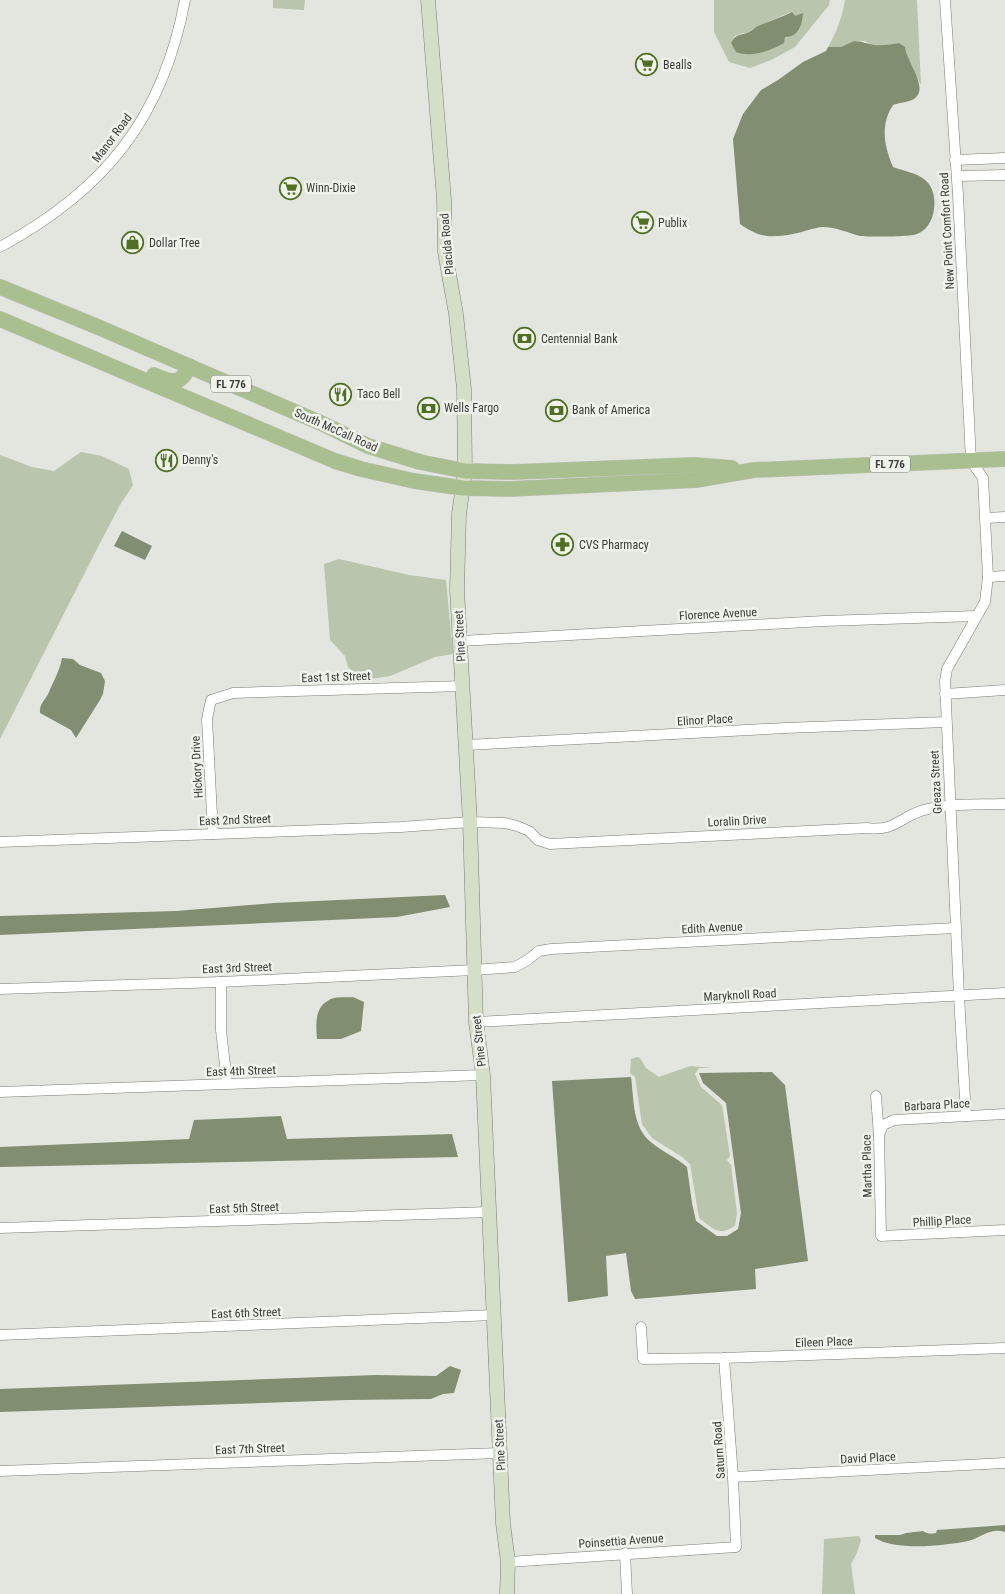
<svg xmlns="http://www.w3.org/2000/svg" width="1005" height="1594" font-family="'Roboto Condensed',sans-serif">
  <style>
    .green { fill: #b9c5ac; fill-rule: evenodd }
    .water { fill: #818e72 }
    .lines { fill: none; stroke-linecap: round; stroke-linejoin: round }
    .minor-casing { stroke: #797c75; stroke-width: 11 }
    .secondary-casing { stroke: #797c75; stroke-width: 15 }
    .primary-casing { stroke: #c1c1c0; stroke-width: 16 }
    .minor { stroke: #fff; stroke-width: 10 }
    .secondary { stroke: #d5dfc7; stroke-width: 14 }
    .primary { stroke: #aabf8f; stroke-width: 15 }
    .labels { text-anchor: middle; stroke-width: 5; stroke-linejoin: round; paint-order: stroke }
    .shield { fill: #eff3ec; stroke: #72746f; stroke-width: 1 }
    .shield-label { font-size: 11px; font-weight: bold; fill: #3c3d3a }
    .poi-label { font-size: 12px; fill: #3c3d3a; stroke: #eff3ec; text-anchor: start }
    .street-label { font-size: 12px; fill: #3c3d3a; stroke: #eff3ec }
  </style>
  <rect width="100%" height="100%" fill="#e2e6de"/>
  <g class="green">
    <polygon points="273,0 305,0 304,10 273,8"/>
    <path d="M714 0H830L829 5 795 47 771 60 750 68 729 62 714 32ZM791 12 795 17 803 14 785 36 731 43 735 36 742 33H748L756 27Z"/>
    <path d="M845 0H917L921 85 905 54V48L899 43 881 46 871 45 865 41H854L841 47H828C837 32 842 17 845 0Z"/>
    <polygon points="81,452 102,456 129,469 133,485 120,505 99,545 0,739 0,455 32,467 54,471"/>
    <polygon points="339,559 409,575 446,580 453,654 435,657 390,676 364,680 348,667 345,656 330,640 324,564"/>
    <path d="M637 1057 640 1058 646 1068 659 1077 690 1066 713 1068H699L695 1074 701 1087 722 1105 730 1156 727 1160 731 1165 737 1213 735 1226C718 1237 713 1228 699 1218L690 1164 682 1157 652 1138 642 1124 635 1077 630 1073 631 1059Z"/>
    <polygon points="859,1536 861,1540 856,1555 851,1564 855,1594 822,1594 824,1539"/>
  </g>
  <g class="water">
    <path d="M792 12 795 16 803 13C802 25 799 37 785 37L784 43C770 51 751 58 736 52L731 43C736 34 739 35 747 33 751 32 754 28 758 26 769 21 781 18 792 12Z"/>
    <path d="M854 41C862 41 867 44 874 45 883 46 891 44 899 43L905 47C906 62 932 90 912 100 908 102 898 103 893 105 880 125 884 146 893 167 904 171 917 173 925 180 940 191 937 227 917 234 910 237 867 237 860 236 848 233 836 227 823 227 818 227 813 229 808 230 796 234 780 237 767 236 757 235 747 229 740 224L733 139 743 114 761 90 778 80 803 62 826 51 828 47H841Z"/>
    <polygon points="122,531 152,546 145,560 114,546"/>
    <path d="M62 658 73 659 80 665 101 673 105 681 103 694 100 700 76 738 71 730 40 713C39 703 46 700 49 692 54 680 60 670 62 658Z"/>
    <polygon points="445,895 450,907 397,917 0,935 0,916 176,911 274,903"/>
    <path d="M353 997 364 1002 361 1031 341 1039H317C316 1025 314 1008 329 1000 335 996 346 998 353 997Z"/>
    <path d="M772 1072 785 1085 808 1261 755 1269 756 1289 635 1299 631 1291 626 1253 606 1256 608 1296 568 1302 552 1081 631 1077C634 1099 632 1128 652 1143 663 1152 677 1158 687 1167L692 1203 696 1221 717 1236H727L738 1229 741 1213 726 1103 703 1083 699 1073Z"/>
    <polygon points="281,1116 287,1139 452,1134 458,1157 0,1167 0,1147 189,1139 194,1120"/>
    <polygon points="450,1366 461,1370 454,1393 443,1394 431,1399 347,1400 0,1412 0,1389 376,1375 436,1376"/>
    <path d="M1005 1525V1532C991 1527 980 1538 968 1541 944 1546 896 1551 875 1538V1535H900L906 1533 923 1531C927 1534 932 1534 936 1533L937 1530Z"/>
  </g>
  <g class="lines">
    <defs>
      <g id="minor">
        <polyline points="945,0 958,195 971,461 983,478 988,577 985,602 947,669 945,681 959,996 966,1116"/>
        <polyline points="955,160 1005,158"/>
        <polyline points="957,176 1005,175"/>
        <path d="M0 247C105 190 163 118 185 0"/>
        <polyline points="986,518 1005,517"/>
        <polyline points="988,577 1005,576"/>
        <polyline points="461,641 824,621 976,616"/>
        <polyline points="945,694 1005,690"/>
        <polyline points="466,745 785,728 946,722"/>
        <polyline points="213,834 207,719 211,700 233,693 463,686"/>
        <path d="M0 842 401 827 470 822 505 823 517 826 529 831 538 840 550 844 867 828C897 832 902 814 928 809 953 803 980 805 1005 804"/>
        <polyline points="221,982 221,1030 227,1083"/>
        <polyline points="0,989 221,982 474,970 515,967 526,961 539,951 551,949 955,928"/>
        <polyline points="476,1022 1005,993"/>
        <polyline points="0,1092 483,1075"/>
        <polyline points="876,1096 879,1136 881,1236 1005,1230"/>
        <polyline points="879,1135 883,1125 894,1120 1005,1114"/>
        <polyline points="0,1228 489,1212"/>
        <polyline points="641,1327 643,1359 724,1358 1005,1348"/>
        <polyline points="0,1335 494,1315"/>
        <polyline points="0,1471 500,1453"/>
        <polyline points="733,1477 1005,1463"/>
        <polyline points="625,1553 627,1594"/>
        <polyline points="508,1562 736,1547 733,1477 724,1358"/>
      </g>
      <polyline id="secondary" points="428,0 444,199 445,252 456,314 464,389 465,471 459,514 457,590 470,822 476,1022 483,1075 503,1523 508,1562 507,1594"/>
      <g id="primary">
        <polyline points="0,287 98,327 323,424 368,446 420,462 465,471 514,472 694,465 732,468"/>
        <polyline points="0,319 335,461 361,469 414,481 463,488 510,489 696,480 754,470 1005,459"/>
        <path d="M154 375C172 383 181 386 189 366"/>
      </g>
    </defs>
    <use href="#minor" class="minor-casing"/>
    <use href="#secondary" class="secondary-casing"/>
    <use href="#primary" class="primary-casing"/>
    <use href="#minor" class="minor"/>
    <use href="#secondary" class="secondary"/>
    <use href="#primary" class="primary"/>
  </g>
  <defs>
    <symbol id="supermarket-ring" viewBox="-11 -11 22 22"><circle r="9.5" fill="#eff3ec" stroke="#516f24" stroke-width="1.5"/><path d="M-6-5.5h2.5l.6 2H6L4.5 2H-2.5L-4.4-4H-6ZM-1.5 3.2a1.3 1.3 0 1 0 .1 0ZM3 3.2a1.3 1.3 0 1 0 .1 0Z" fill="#516f24"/></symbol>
    <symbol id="shop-ring" viewBox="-11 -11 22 22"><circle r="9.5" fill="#eff3ec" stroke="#516f24" stroke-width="1.5"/><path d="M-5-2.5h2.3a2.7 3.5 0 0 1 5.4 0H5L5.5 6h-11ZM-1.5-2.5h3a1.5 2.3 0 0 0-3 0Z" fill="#516f24"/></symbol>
    <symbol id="bank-ring" viewBox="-11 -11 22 22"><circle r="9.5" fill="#eff3ec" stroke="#516f24" stroke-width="1.5"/><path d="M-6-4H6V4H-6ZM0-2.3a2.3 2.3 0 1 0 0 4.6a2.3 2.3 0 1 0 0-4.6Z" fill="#516f24"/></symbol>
    <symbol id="restaurant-ring" viewBox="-11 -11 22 22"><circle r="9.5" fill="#eff3ec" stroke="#516f24" stroke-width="1.5"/><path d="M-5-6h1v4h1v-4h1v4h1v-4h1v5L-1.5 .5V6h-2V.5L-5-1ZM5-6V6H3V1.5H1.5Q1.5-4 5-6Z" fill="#516f24"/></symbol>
    <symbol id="pharmacy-ring" viewBox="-11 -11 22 22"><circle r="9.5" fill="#eff3ec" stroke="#516f24" stroke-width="1.5"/><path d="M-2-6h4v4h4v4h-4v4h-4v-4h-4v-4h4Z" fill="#516f24"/></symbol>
  </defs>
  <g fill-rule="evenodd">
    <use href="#supermarket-ring" x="634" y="52" width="25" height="25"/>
    <use href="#supermarket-ring" x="278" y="176" width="25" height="25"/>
    <use href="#supermarket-ring" x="630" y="210" width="25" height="25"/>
    <use href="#shop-ring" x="120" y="230" width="25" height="25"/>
    <use href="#bank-ring" x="512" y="326" width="25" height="25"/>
    <use href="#restaurant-ring" x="328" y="382" width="25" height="25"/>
    <use href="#bank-ring" x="416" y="396" width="25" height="25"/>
    <use href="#bank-ring" x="544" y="398" width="25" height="25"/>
    <use href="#restaurant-ring" x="154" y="448" width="25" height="25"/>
    <use href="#pharmacy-ring" x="550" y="532" width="25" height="25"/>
  </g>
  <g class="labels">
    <g class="shield">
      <rect x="211" y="375.5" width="40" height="17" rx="4"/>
      <rect x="870" y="455.5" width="40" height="17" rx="4"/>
    </g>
    <g class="shield-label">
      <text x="231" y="388">FL 776</text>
      <text x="890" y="468">FL 776</text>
    </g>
    <g class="poi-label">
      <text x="663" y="69">Bealls</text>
      <text x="306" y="192">Winn-Dixie</text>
      <text x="658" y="227">Publix</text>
      <text x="149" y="247">Dollar Tree</text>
      <text x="541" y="343">Centennial Bank</text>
      <text x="357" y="398">Taco Bell</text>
      <text x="444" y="412">Wells Fargo</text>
      <text x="572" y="414">Bank of America</text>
      <text x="182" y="464">Denny's</text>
      <text x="579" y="549">CVS Pharmacy</text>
    </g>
    <g class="street-label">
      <text transform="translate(112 138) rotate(-53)" y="4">Manor Road</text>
      <text transform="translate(947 231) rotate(-93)" y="4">New Point Comfort Road</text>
      <text transform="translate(447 244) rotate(-95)" y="4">Placida Road</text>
      <text transform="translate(336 430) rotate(24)" y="4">South McCall Road</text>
      <text transform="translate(718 614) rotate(-3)" y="4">Florence Avenue</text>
      <text transform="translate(460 636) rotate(-93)" y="4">Pine Street</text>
      <text transform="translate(336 677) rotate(-2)" y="4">East 1st Street</text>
      <text transform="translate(705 720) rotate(-3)" y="4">Elinor Place</text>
      <text transform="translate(197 767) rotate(-93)" y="4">Hickory Drive</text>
      <text transform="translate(936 782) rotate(-93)" y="4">Greaza Street</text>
      <text transform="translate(235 820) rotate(-2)" y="4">East 2nd Street</text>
      <text transform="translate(737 821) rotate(-3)" y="4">Loralin Drive</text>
      <text transform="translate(712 928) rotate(-3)" y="4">Edith Avenue</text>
      <text transform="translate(237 968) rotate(-2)" y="4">East 3rd Street</text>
      <text transform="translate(740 995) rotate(-3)" y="4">Maryknoll Road</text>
      <text transform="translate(479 1041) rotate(-96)" y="4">Pine Street</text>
      <text transform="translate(241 1071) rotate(-2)" y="4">East 4th Street</text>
      <text transform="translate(937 1105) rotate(-3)" y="4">Barbara Place</text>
      <text transform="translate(867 1166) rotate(-91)" y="4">Martha Place</text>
      <text transform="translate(244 1208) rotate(-2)" y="4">East 5th Street</text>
      <text transform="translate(942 1221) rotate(-3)" y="4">Phillip Place</text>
      <text transform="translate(246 1313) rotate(-2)" y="4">East 6th Street</text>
      <text transform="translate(824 1342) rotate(-2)" y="4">Eileen Place</text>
      <text transform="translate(500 1445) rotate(-93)" y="4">Pine Street</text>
      <text transform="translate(250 1449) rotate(-2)" y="4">East 7th Street</text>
      <text transform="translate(719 1450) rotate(-94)" y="4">Saturn Road</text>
      <text transform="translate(868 1458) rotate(-3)" y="4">David Place</text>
      <text transform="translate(621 1541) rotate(-4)" y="4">Poinsettia Avenue</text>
    </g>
  </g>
</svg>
